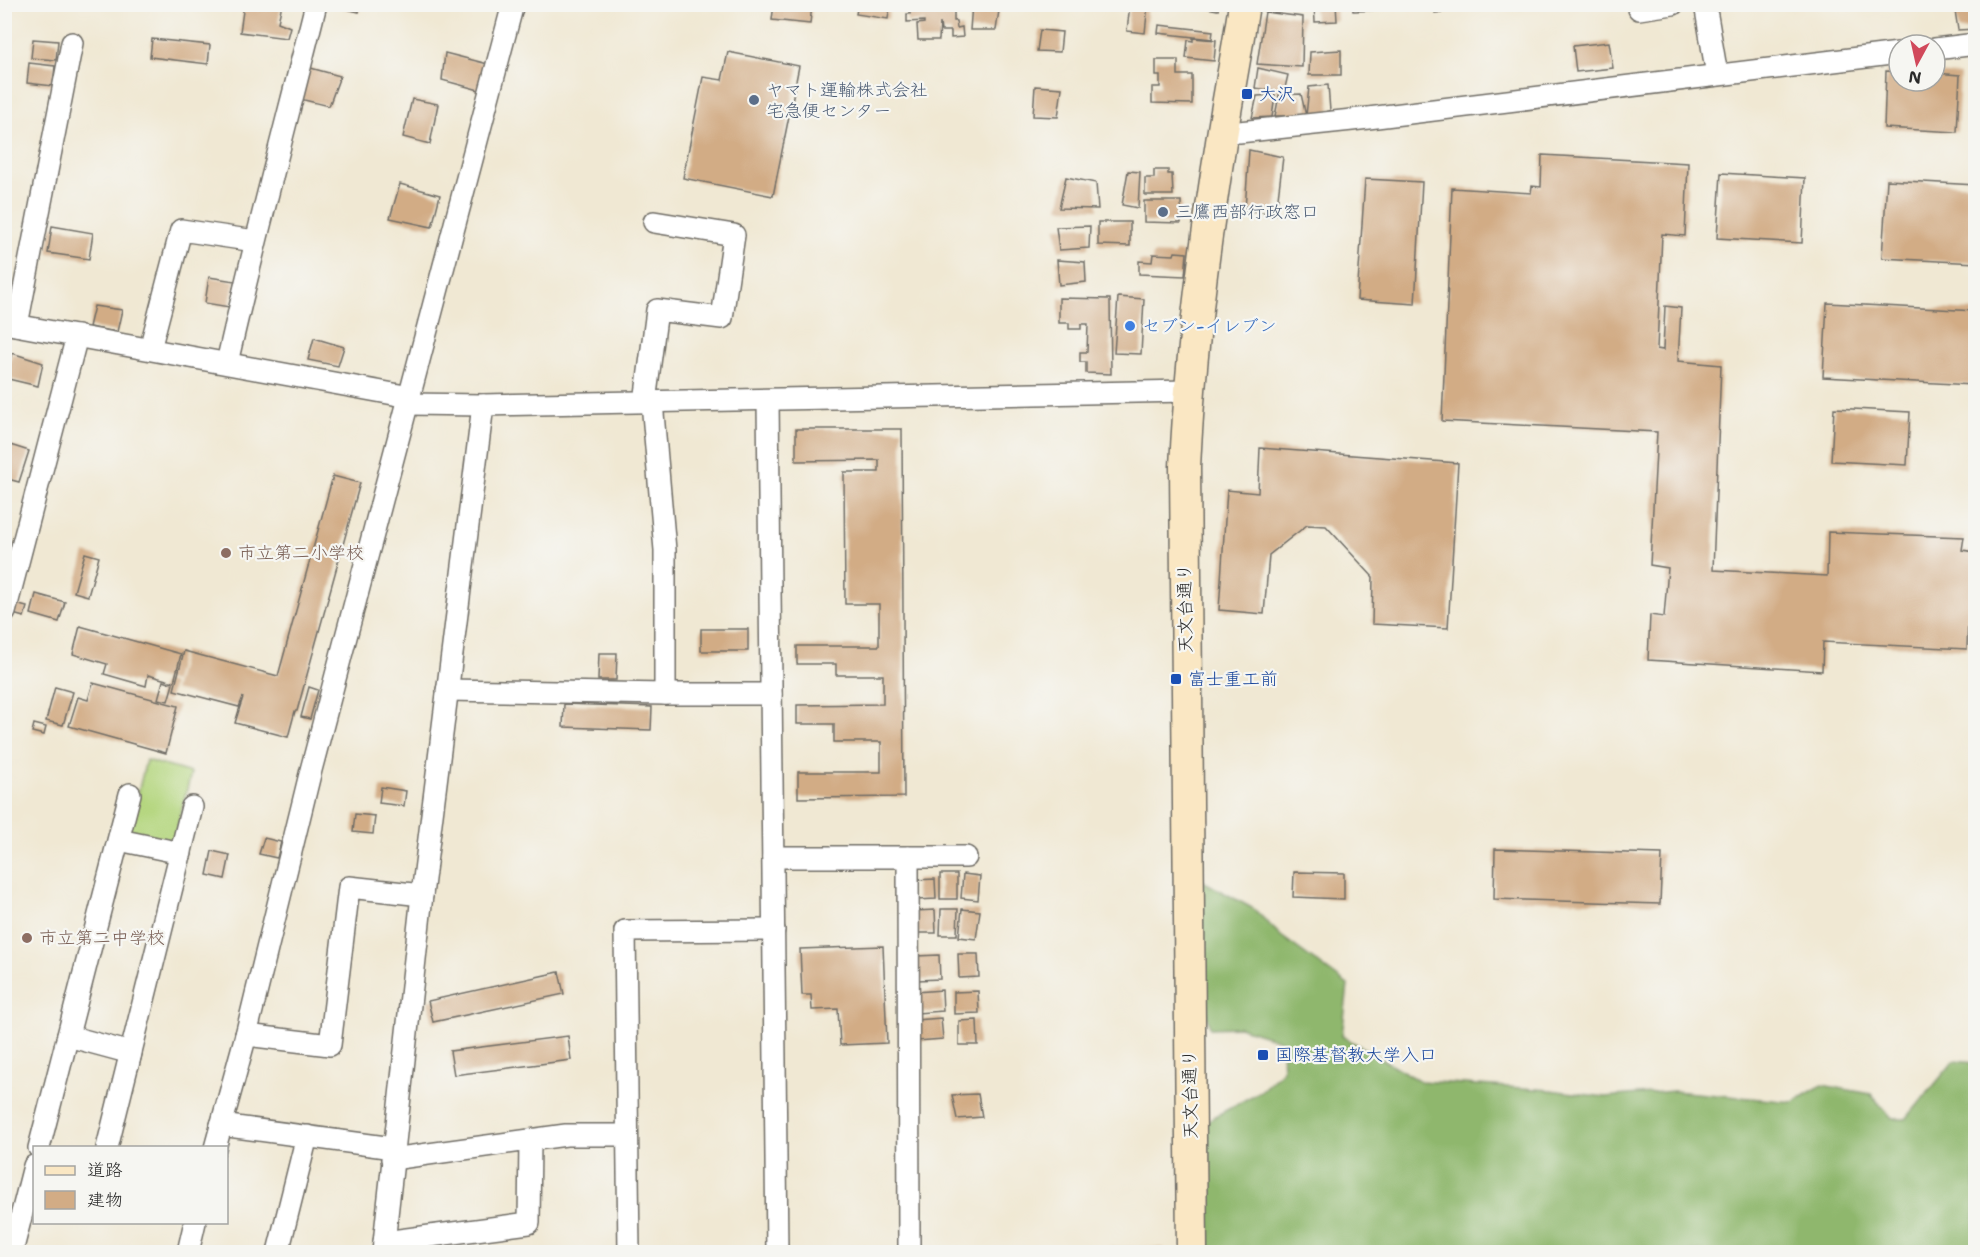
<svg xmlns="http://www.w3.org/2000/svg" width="1980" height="1257" font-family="'Shantell Sans','Klee One',sans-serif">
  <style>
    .green { fill: #b4d67e; stroke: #708054; stroke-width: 1.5 }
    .forest { fill: #8fb76d; stroke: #5d714c; stroke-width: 1.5 }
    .building { fill: #d2ac85 }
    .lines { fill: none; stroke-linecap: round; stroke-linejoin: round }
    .street-casing { stroke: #706d66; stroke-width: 24 }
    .secondary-casing { stroke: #706d66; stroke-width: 33 }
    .street { stroke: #fff; stroke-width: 21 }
    .secondary { stroke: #fae7c3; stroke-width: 30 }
    .transit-dot { fill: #1a4fb4; stroke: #f6f6f2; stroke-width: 2 }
    .service-dot { fill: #5c6f8a; stroke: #f6f6f2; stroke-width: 2 }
    .shop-dot { fill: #3f7fe0; stroke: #f6f6f2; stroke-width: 2 }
    .education-dot { fill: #8d6e63; stroke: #f6f6f2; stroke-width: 2 }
    .labels { text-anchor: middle; stroke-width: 4.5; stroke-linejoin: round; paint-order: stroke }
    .service-label { font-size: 18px; fill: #4e5e75; stroke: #f6f6f2; text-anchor: start }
    .transit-label { font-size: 18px; fill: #164399; stroke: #f6f6f2; text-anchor: start }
    .shop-label { font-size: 18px; fill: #366cbe; stroke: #f6f6f2; text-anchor: start }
    .education-label { font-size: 18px; fill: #785e54; stroke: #f6f6f2; text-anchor: start }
    .street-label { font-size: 18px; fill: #2b2b2b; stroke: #f6f6f2 }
  </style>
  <rect width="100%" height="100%" fill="#f6f6f2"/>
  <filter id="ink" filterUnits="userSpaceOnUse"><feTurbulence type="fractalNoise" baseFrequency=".0167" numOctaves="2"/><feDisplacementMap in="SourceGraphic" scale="12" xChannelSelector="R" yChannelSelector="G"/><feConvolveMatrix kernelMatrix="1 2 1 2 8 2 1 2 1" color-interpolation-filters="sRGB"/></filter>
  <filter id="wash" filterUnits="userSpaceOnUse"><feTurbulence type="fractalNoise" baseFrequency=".008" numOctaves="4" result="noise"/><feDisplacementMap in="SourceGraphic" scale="24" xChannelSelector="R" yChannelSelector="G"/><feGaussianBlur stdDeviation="1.35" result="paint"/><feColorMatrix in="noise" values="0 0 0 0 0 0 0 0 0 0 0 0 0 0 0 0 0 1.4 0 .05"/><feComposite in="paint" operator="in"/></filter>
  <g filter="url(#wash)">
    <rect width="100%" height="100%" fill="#f0e8d3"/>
    <polygon class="green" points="146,760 191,773 173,845 128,834"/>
    <polygon class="forest" points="1199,879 1254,909 1281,936 1348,985 1342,1036 1420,1081 1550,1090 1605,1097 1674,1091 1793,1102 1822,1085 1871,1094 1892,1119 1906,1119 1954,1061 1975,1063 1975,1252 1201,1252 1196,1127 1261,1091 1283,1070 1282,1051 1280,1040 1239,1027 1210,1028 1204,1004"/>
    <g id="blocks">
      <g class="building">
        <polygon points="244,4 282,4 278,22 290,27 287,38 240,32"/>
        <polygon points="326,4 361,4 359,12"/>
        <polygon points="774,4 812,4 810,24 772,20"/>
        <polygon points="858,4 890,4 888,19 856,14"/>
        <polygon points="910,4 954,4 954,21 956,21 957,28 962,27 963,37 951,38 951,31 941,31 940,23 939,40 918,40 917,24 924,23 924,21 907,22 907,14 910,14"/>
        <polygon points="972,4 1000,4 996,30 970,30"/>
        <polygon points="1130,4 1148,4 1145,33 1127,31"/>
        <polygon points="1186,4 1219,4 1218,10"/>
        <polygon points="1314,4 1336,4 1337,21 1315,22"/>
        <polygon points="1352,4 1382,4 1382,10 1353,11"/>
        <polygon points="1434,4 1462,4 1463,10 1435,13"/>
        <polygon points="1954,4 1976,4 1976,29 1958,30"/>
        <polygon points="1265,12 1303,17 1302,67 1257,64"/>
        <polygon points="1159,25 1213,31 1212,39 1158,33"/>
        <polygon points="1040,30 1062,32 1060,52 1037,51"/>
        <polygon points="1193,38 1216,40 1214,61 1186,58 1188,40 1193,41"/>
        <polygon points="33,39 58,41 56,60 31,58"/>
        <polygon points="152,39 210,45 208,64 150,57"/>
        <polygon points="1609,42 1613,68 1576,72 1573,46"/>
        <polygon points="1341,50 1341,75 1309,75 1310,52"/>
        <polygon points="728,52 799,66 773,196 683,178 703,77 722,80"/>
        <polygon points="445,53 488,64 483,91 442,80"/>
        <polygon points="1156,60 1178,60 1178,75 1192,75 1192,104 1152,103 1152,87 1160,87 1160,76 1156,76"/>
        <polygon points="29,63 55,66 53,86 27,83"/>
        <polygon points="307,67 340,76 329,106 300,99"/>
        <polygon points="1258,68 1288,75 1284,92 1255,88"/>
        <polygon points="1886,71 1899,72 1899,81 1935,81 1935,73 1960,75 1957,132 1884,128"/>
        <polygon points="1328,85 1330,111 1306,116 1275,116 1279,95 1301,94 1306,116 1309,87"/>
        <polygon points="1035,86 1062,88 1058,117 1033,116"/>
        <polygon points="1275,95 1272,117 1252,118 1257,96"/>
        <polygon points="412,99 438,104 430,144 403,137"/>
        <polygon points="1249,150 1283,157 1276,214 1245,210"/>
        <polygon points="1542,155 1688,163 1685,236 1662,234 1657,349 1663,350 1665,306 1681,308 1678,361 1721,365 1713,570 1827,576 1828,532 1964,537 1962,550 1976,552 1976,618 1968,618 1967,649 1823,642 1822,671 1648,660 1650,615 1664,617 1668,568 1650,565 1657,432 1442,421 1452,188 1531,193 1532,186 1541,187"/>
        <polygon points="1154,170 1168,170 1168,174 1172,174 1173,195 1145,195 1145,178 1154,178"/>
        <polygon points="1128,171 1140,172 1138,208 1122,205"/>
        <polygon points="1721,173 1805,178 1802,243 1717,238"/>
        <polygon points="1066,177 1096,183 1098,209 1059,208"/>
        <polygon points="1365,179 1422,182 1415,304 1357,300"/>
        <polygon points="1887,180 1976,185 1976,263 1882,258"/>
        <polygon points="400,184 440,195 432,227 390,218"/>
        <polygon points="1144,201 1181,201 1181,223 1144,222"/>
        <polygon points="1098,222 1130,222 1130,246 1098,245"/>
        <polygon points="52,226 93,233 89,259 48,253"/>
        <polygon points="1090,226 1089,248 1059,250 1056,227"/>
        <polygon points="1175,252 1187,253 1185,276 1139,274 1139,261 1152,262 1153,254 1174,255"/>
        <polygon points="1057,260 1085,262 1086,282 1059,285"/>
        <polygon points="209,277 235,281 229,307 205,303"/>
        <polygon points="1118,297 1144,299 1141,354 1114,353"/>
        <polygon points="1059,298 1110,299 1111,374 1086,373 1086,362 1080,362 1080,352 1087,352 1088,324 1081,324 1081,329 1069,329 1069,323 1059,323"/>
        <polygon points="1827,303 1976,311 1973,385 1823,377"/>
        <polygon points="94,306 122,310 117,332 89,327"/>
        <polygon points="314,338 344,347 338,366 308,360"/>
        <polygon points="12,353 43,363 38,386 4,378"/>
        <polygon points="1834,408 1910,412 1907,465 1831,461"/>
        <polygon points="796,429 902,429 904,797 798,798 798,772 881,772 881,742 834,742 834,724 797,724 797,705 883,704 883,675 836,675 836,664 797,664 797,646 879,646 879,604 845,604 844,472 879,472 879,460 796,461"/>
        <polygon points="4,443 29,451 19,482 4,478"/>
        <polygon points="1260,448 1458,463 1448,628 1372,624 1373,577 1326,526 1307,525 1269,555 1264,614 1219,610 1227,490 1258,493"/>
        <polygon points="333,476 360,483 297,711 295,711 288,737 235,723 243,697 239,707 174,690 184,651 278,676"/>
        <polygon points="85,553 99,557 88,596 74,592"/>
        <polygon points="36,594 65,602 59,622 31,614"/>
        <polygon points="15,604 27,607 24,617 13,614"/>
        <polygon points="80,626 181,654 174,682 148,675 146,686 104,674 107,664 73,654"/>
        <rect x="701" y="629" width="47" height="22"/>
        <polygon points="599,653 617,653 616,680 598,680"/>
        <polygon points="163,681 173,684 168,701 158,699"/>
        <polygon points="93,683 178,706 166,753 69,726 78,697 88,700"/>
        <polygon points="55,687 73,692 63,725 46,721"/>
        <polygon points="309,687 318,690 310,719 301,717"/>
        <polygon points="564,704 652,707 651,730 563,727"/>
        <polygon points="34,724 46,727 44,735 32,732"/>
        <polygon points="381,787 406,791 404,806 379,803"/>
        <polygon points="355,814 375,816 373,834 353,832"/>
        <polygon points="264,838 281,842 277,858 259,854"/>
        <polygon points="1495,849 1662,854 1660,904 1494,899"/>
        <polygon points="212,851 230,855 225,879 207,875"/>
        <polygon points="1294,872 1344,873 1344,899 1293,897"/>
        <rect x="940" y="874" width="17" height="25"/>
        <polygon points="963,874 980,876 978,900 961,898"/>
        <polygon points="935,879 936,899 917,900 915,880"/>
        <polygon points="941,909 958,909 957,935 940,935"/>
        <polygon points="962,909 980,911 976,939 959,937"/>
        <polygon points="935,910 936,933 916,933 915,911"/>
        <polygon points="883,946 887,1043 840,1045 838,1009 812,1010 811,995 802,995 800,949"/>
        <polygon points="958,954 978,954 979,977 959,978"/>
        <polygon points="939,955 940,979 917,980 916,956"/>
        <polygon points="559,972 564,994 433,1022 428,1001"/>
        <polygon points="942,990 943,1011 917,1013 916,992"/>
        <polygon points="978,991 979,1013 954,1014 954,992"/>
        <polygon points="941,1018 943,1039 917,1041 916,1020"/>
        <polygon points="977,1020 978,1045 959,1045 959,1021"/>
        <polygon points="568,1036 571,1060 454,1075 450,1051"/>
        <polygon points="978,1094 982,1117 957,1119 952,1095"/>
        <rect x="1108" y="1247" width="27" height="5"/>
        <polygon points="1139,1247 1164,1248 1164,1252 1138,1252"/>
      </g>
    </g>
  </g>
  <g filter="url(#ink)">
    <use href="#blocks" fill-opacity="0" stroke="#706d66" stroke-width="1.5"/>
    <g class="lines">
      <defs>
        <g id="street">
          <polyline points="1638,4 1639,9 1673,4"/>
          <polyline points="1705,4 1717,75"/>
          <polyline points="1935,49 1976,44"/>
          <polyline points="1222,132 1239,132 1352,120 1899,53"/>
          <polyline points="4,323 410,397"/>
          <polyline points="17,325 72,43"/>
          <polyline points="150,349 181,230 255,241"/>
          <path d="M227 363C254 243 286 124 316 4"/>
          <polyline points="768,400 777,1252"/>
          <polyline points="645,402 657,310 722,318 734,235 654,222"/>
          <polyline points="652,402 665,550 665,694"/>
          <polyline points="408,404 483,405 1188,391"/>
          <polyline points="5,612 77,336"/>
          <polyline points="447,690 665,694 771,694"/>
          <polyline points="119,840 181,853"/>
          <polyline points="773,857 966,857"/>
          <polyline points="908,857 909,1252"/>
          <polyline points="246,1035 330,1045 349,887 422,895"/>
          <polyline points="68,1036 131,1053 128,1065"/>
          <polyline points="221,1125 393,1148"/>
          <polyline points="39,1148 130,794"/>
          <polyline points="107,1148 192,807"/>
          <polyline points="215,1148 246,1035 311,770 367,557 513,4"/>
          <polyline points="392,1159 566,1135 627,1135"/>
          <polyline points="384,1242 529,1223 530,1140"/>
          <polyline points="12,1252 34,1166"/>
          <polyline points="188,1252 195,1222"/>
          <polyline points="278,1252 307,1136"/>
          <polyline points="383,1252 422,895 483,405"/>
          <polyline points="629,1252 625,931 774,930"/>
        </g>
        <path id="secondary" d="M1192 1252 1185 467C1190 361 1203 254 1220 149 1227 101 1237 53 1244 4"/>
      </defs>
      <use href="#street" class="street-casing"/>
      <use href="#secondary" class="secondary-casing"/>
      <use href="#street" class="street"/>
      <use href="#secondary" class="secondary"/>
    </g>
  </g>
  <g class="transit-dot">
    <rect x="1241" y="88" width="12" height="12" rx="3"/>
    <rect x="1170" y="673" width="12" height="12" rx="3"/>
    <rect x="1257" y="1049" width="12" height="12" rx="3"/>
  </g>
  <g class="service-dot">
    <circle cx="754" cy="100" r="6"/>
    <circle cx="1163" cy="212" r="6"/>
  </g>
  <circle class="shop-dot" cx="1130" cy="326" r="6"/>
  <g class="education-dot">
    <circle cx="226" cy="553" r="6"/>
    <circle cx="27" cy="938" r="6"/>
  </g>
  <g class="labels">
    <g class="service-label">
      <text x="766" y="96">ヤマト運輸株式会社<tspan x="766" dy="21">宅急便センター</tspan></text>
      <text x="1175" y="218">三鷹西部行政窓口</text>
    </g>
    <g class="transit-label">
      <text x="1259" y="100">大沢</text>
      <text x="1188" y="685">富士重工前</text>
      <text x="1275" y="1061">国際基督教大学入口</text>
    </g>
    <g class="shop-label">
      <text x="1142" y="332">セブン-イレブン</text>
    </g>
    <g class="education-label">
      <text x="238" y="559">市立第二小学校</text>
      <text x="39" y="944">市立第二中学校</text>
    </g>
    <g class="street-label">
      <text transform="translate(1185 608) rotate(-91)" y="6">天文台通り</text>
      <text transform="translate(1190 1094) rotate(-91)" y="6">天文台通り</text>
    </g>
  </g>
  <rect width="1980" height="1257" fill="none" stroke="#f6f6f2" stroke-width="24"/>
  <rect x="33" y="1146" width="195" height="78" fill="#f6f6f2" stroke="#a5a5a2" stroke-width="1.5"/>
  <rect x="45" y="1166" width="30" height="9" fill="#fae7c3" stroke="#a5a5a2" stroke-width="1.5"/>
  <text x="87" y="1176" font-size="18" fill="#2b2b2b">道路</text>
  <rect x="45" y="1191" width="30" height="18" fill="#d2ac85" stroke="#a5a5a2" stroke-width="1.5"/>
  <text x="87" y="1206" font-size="18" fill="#2b2b2b">建物</text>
  <g transform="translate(1917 63) rotate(188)"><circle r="28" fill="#f6f6f2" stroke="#a5a5a2" stroke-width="1.5"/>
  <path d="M0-4.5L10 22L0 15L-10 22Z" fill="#d1495b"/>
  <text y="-9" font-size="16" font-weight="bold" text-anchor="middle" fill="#2b2b2b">N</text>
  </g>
</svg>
